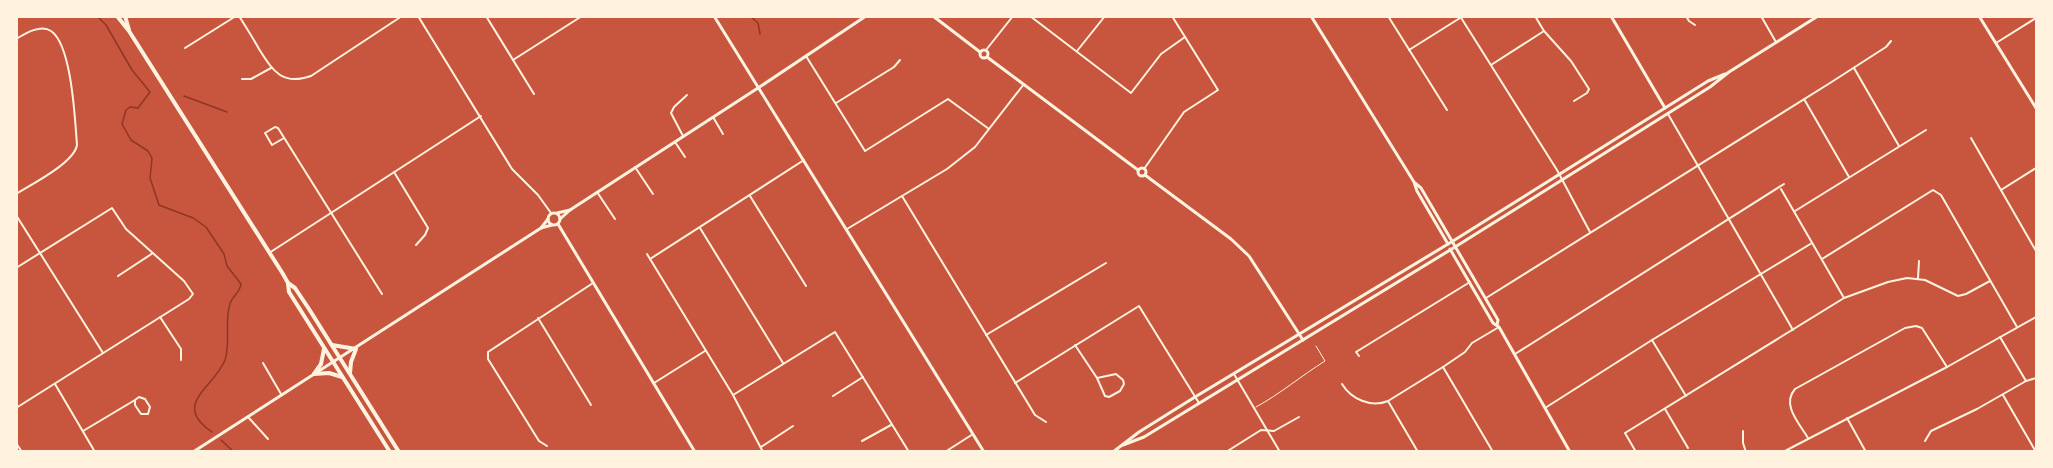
<svg xmlns="http://www.w3.org/2000/svg" width="2053" height="468" font-family="Figtree,sans-serif">
  <style>
    .lines { fill: none; stroke-linecap: round; stroke-linejoin: round }
    .stream { stroke: #8f3625; stroke-width: 1.5 }
    .service { stroke: #fff3e0; stroke-width: 1 }
    .minor { stroke: #fff3e0; stroke-width: 2 }
    .tertiary { stroke: #fff3e0; stroke-width: 3 }
    .secondary { stroke: #fff3e0; stroke-width: 3 }
    .primary { stroke: #fff3e0; stroke-width: 4 }
  </style>
  <rect width="100%" height="100%" fill="#c8553d"/>
  <g class="lines">
    <g class="stream">
      <path d="M97 16 106 25 132 70 150 92 138 108 130 107 126 110 122 124 131 140 148 151 152 158 150 178 159 205 193 218 206 227 224 254 227 266 241 284C240 293 232 296 230 304 224 322 231 342 225 360 214 388 171 404 212 432"/>
      <polyline points="750,16 758,23 760,34"/>
      <polyline points="184,96 227,112"/>
      <polyline points="221,440 234,452"/>
    </g>
    <g class="service">
      <polyline points="1574,17 1575,16"/>
      <path d="M1256 407C1280 394 1301 376 1325 361L1316 346"/>
    </g>
    <g class="minor">
      <path d="M239 16C246 27 253 38 259 49 273 71 282 86 311 76L402 16"/>
      <polyline points="418,16 512,169 538,195 551,213"/>
      <polyline points="486,16 534,94"/>
      <polyline points="1030,16 1131,93 1161,54 1185,37"/>
      <polyline points="1388,16 1447,110"/>
      <polyline points="1460,16 1557,170 1590,232"/>
      <polyline points="1535,16 1544,31 1571,61 1589,89 1587,93 1574,101"/>
      <polyline points="1686,16 1689,21 1695,25"/>
      <polyline points="1761,16 1776,42"/>
      <path d="M16 39C26 33 41 24 51 31 72 45 75 121 77 145 74 163 32 184 16 194"/>
      <polyline points="1996,43 2036,18"/>
      <polyline points="185,48 236,16"/>
      <polyline points="986,50 1013,16"/>
      <polyline points="1409,50 1460,18"/>
      <polyline points="1077,51 1105,16"/>
      <polyline points="806,56 865,151 948,99 989,129"/>
      <polyline points="513,60 582,16"/>
      <polyline points="1491,65 1544,31"/>
      <polyline points="1854,68 1899,146"/>
      <polyline points="242,79 251,79 271,68"/>
      <polyline points="1804,99 1849,177"/>
      <polyline points="836,103 894,67 900,60"/>
      <polyline points="1668,114 1793,330"/>
      <polyline points="713,117 723,134"/>
      <polyline points="683,136 671,113 674,107 687,95"/>
      <polyline points="284,138 272,145 265,133 275,127 278,128 382,294"/>
      <polyline points="1971,138 2036,251"/>
      <polyline points="675,142 685,157"/>
      <polyline points="635,167 653,194"/>
      <polyline points="1144,169 1184,112 1218,90 1172,16"/>
      <polyline points="394,172 428,228 425,235 416,245"/>
      <polyline points="1781,189 1844,298"/>
      <polyline points="2001,190 2036,168"/>
      <polyline points="597,192 615,219"/>
      <polyline points="750,196 806,286"/>
      <polyline points="902,196 1035,415 1046,422"/>
      <polyline points="1795,211 1926,130"/>
      <polyline points="16,215 103,353"/>
      <polyline points="700,228 783,363"/>
      <polyline points="847,229 947,169 975,147 1024,84"/>
      <polyline points="269,253 481,116"/>
      <polyline points="647,254 733,395 763,452"/>
      <polyline points="650,259 804,160"/>
      <polyline points="1822,259 1933,190 1941,195 2017,327"/>
      <polyline points="16,268 112,208 126,229 184,281 193,294 189,299 16,408"/>
      <polyline points="118,276 153,253"/>
      <polyline points="1918,278 1919,261"/>
      <polyline points="1486,298 1830,83 1886,47 1891,41"/>
      <polyline points="160,317 181,349 181,360"/>
      <polyline points="538,318 591,405"/>
      <polyline points="986,335 1106,263"/>
      <polyline points="2000,337 2026,381 2036,378"/>
      <polyline points="1652,340 1686,396"/>
      <polyline points="1075,345 1097,378 1105,396 1109,397 1120,391 1124,384 1123,380 1116,374 1097,378"/>
      <polyline points="1515,354 1784,184"/>
      <polyline points="1359,356 1356,352 1470,282"/>
      <polyline points="263,363 281,394"/>
      <polyline points="1443,367 1493,452"/>
      <polyline points="1234,374 1280,452"/>
      <polyline points="654,383 705,351"/>
      <polyline points="1015,383 1139,306 1199,403"/>
      <polyline points="55,384 95,452"/>
      <path d="M1342 384C1351 399 1371 408 1388 401L1418 452"/>
      <polyline points="733,395 835,332 909,452"/>
      <polyline points="2003,395 2036,452"/>
      <polyline points="833,396 863,377"/>
      <polygon points="139,397 145,399 150,407 148,414 141,414 135,405 135,400"/>
      <polyline points="1388,401 1443,367 1465,352 1472,343 1499,327"/>
      <polyline points="1545,408 1652,340 1812,243"/>
      <polyline points="1665,409 1688,448"/>
      <polyline points="248,417 268,439"/>
      <polyline points="1847,418 1866,452"/>
      <polyline points="83,431 135,400"/>
      <polyline points="1743,431 1743,443 1746,452"/>
      <path d="M1808 438C1800 424 1781 405 1795 389L1905 328 1916 326 1922 328 1947 367"/>
      <polyline points="862,441 891,425"/>
      <polyline points="1925,441 1931,431 1977,409 2026,381"/>
      <polyline points="16,443 22,452"/>
      <polyline points="547,446 539,441 488,359 488,352 593,283"/>
      <polyline points="761,447 793,426"/>
      <polyline points="945,452 973,434"/>
      <polyline points="1226,452 1261,430 1274,431 1299,417"/>
      <polyline points="1636,452 1625,433 1844,298 1888,282 1907,278 1925,280 1958,296 1966,294 1990,281"/>
      <polyline points="1783,452 1947,367 2036,317"/>
    </g>
    <g class="tertiary">
      <polyline points="933,16 980,52"/>
      <polyline points="1611,16 1665,108"/>
      <polyline points="1979,16 2036,108"/>
      <circle cx="984" cy="54" r="4"/>
      <polyline points="987,57 1138,170"/>
      <polyline points="758,88 866,16"/>
      <circle cx="1142" cy="172" r="4"/>
      <polyline points="1145,175 1231,239 1249,256 1303,340"/>
      <polyline points="558,224 695,452"/>
    </g>
    <g class="secondary">
      <polyline points="714,16 984,452"/>
      <polyline points="1311,16 1414,182 1417,191 1448,244"/>
      <polyline points="1415,183 1421,188 1498,320 1497,325"/>
      <circle cx="554" cy="219" r="6"/>
      <polyline points="557,213 570,210 758,88"/>
      <polyline points="560,219 570,210"/>
      <polyline points="541,228 548,219"/>
      <polyline points="1450,249 1493,323 1499,327 1570,452"/>
      <polyline points="1123,445 1144,437 1455,247 1710,87 1729,72 1818,16"/>
      <polyline points="193,452 541,228 552,225"/>
      <polyline points="1113,452 1139,432 1195,397 1453,241 1708,81 1725,74"/>
    </g>
    <g class="primary">
      <polyline points="117,16 129,31 283,274 288,283 295,288 309,309 399,452"/>
      <polyline points="125,16 129,30"/>
      <polyline points="288,284 289,292 390,452"/>
      <polyline points="332,345 356,349 351,362 350,373"/>
      <polyline points="314,374 329,373 342,377"/>
      <polyline points="314,374 321,364 324,349"/>
    </g>
  </g>
  <rect width="2053" height="468" fill="none" stroke="#fff3e0" stroke-width="36"/>
</svg>
